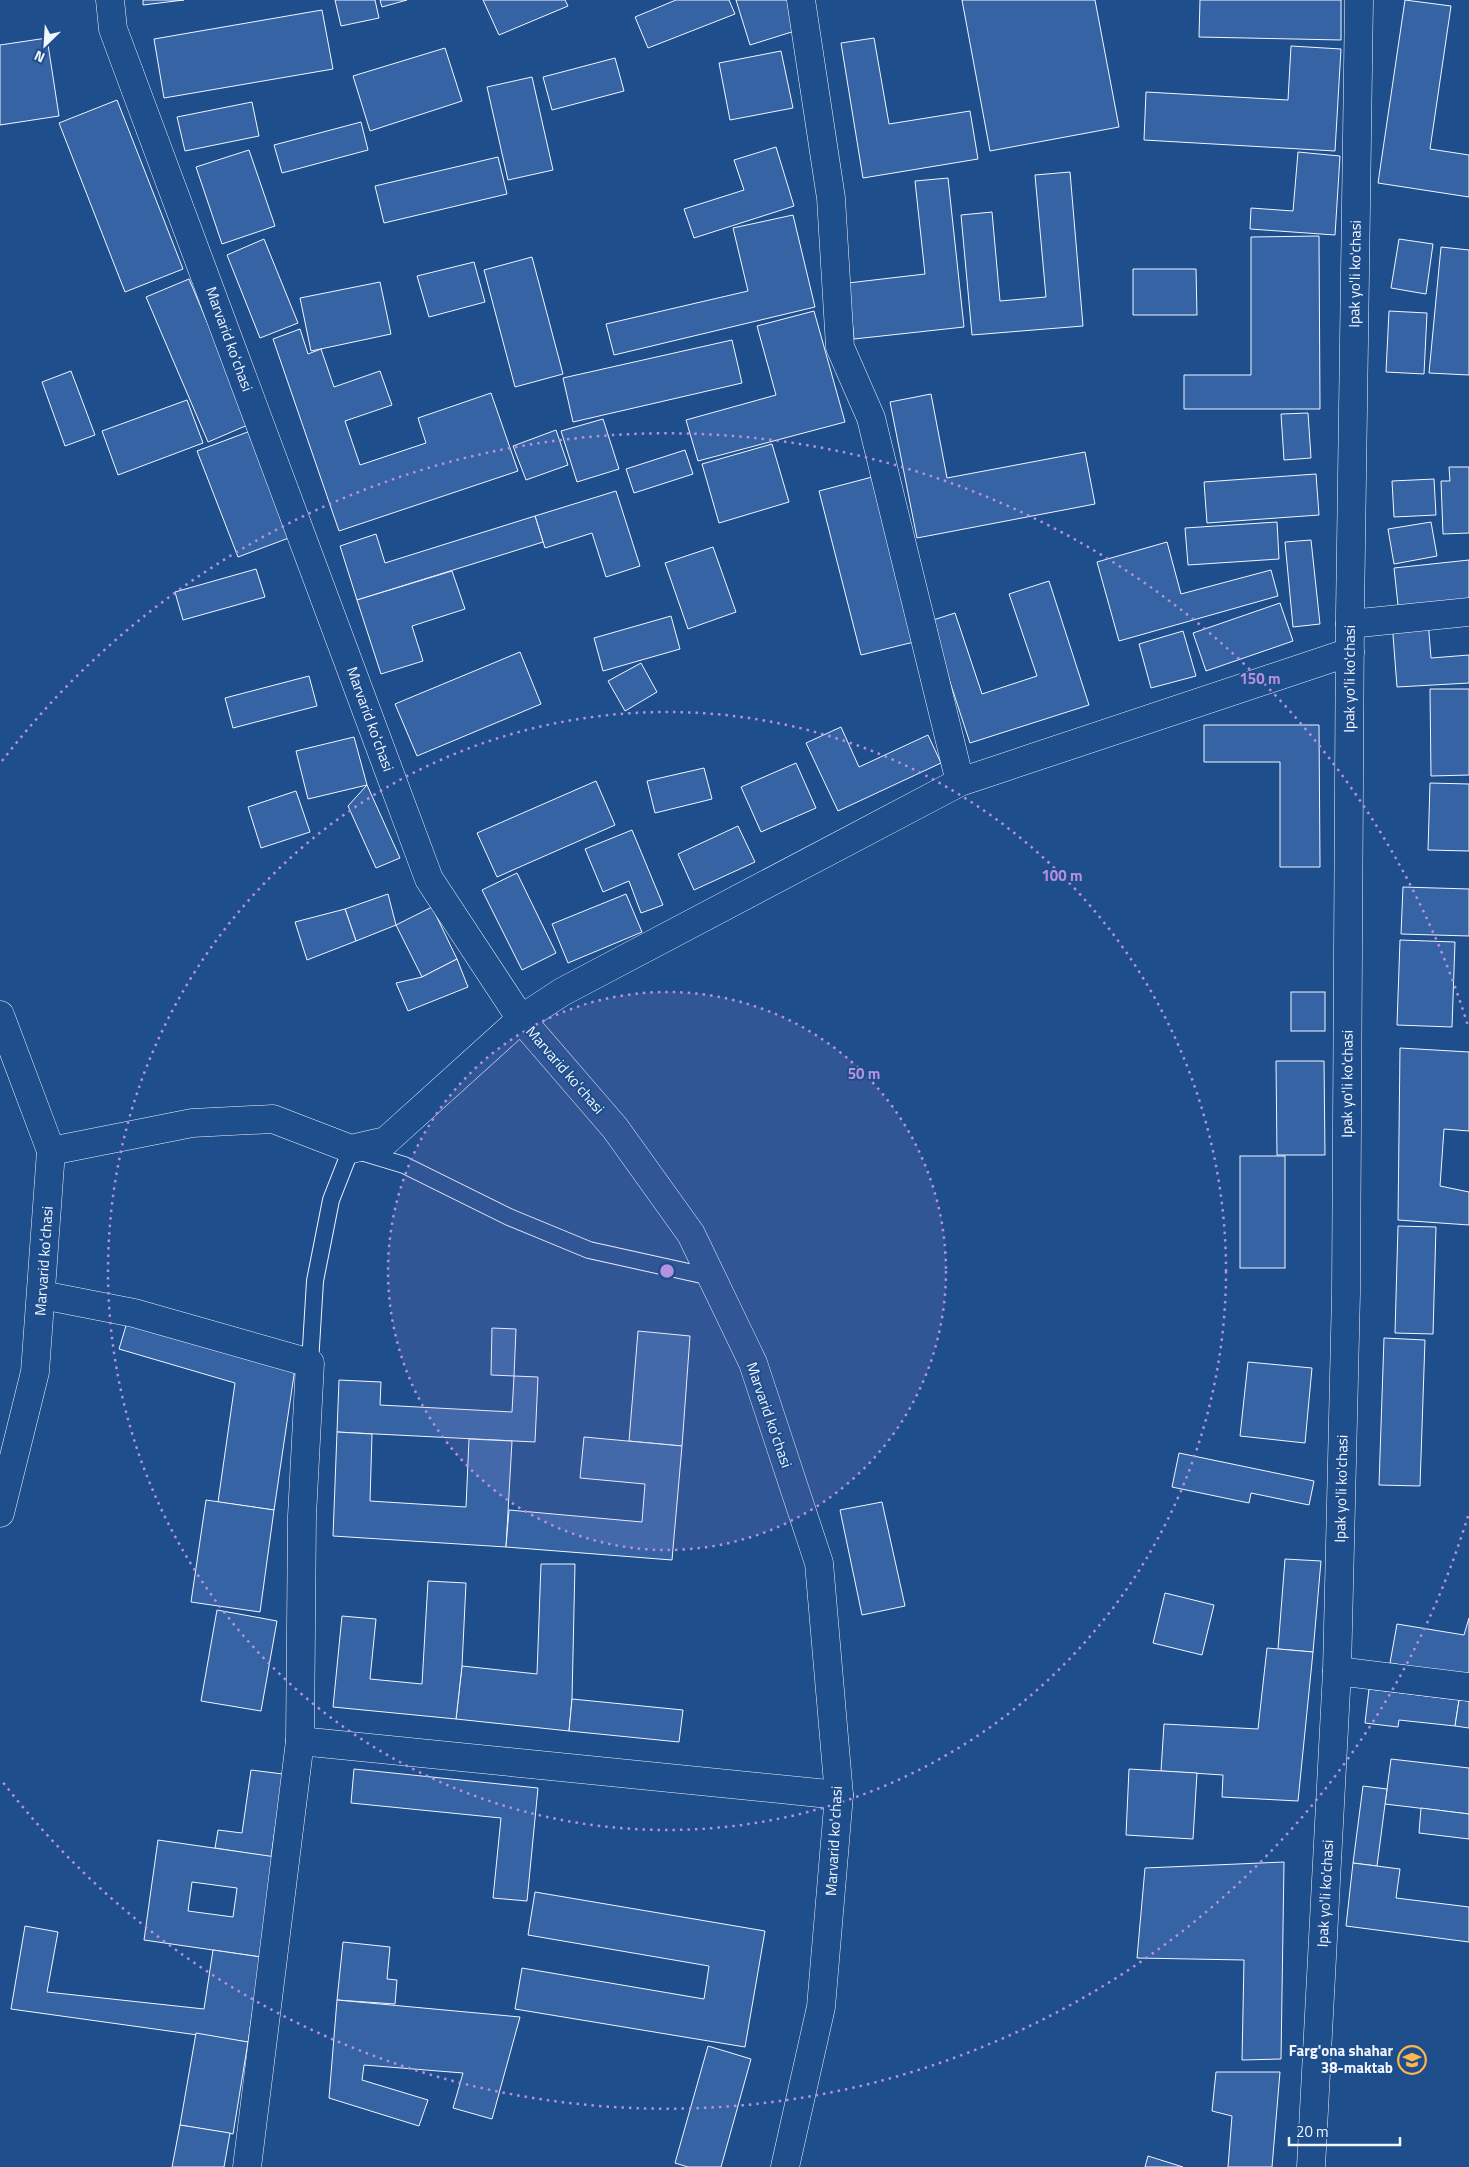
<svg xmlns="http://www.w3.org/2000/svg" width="1469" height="2167" font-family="'Titillium Web',sans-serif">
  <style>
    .building { fill: #3563a3; stroke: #f2f6ff; fill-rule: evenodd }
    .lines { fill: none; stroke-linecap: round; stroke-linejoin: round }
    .service-casing { stroke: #f2f6ff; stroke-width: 18 }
    .minor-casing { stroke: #f2f6ff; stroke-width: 29 }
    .secondary-casing { stroke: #f2f6ff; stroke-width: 29 }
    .service { stroke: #1f4e8c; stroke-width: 16 }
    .minor { stroke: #1f4e8c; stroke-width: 28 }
    .secondary { stroke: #1f4e8c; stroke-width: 28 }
    .ring { fill: none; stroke: #b691df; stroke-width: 2.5; stroke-dasharray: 2.5 5 }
    .labels { text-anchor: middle; stroke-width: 4; stroke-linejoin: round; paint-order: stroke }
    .street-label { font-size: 15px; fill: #f2f6ff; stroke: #1f4e8c }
    .poi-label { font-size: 15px; font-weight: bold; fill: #f2f6ff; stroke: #1f4e8c; text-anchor: end }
    .centre { fill: #b691df; stroke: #1f4e8c; stroke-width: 2.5 }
    .ring-label { font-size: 15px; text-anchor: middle; font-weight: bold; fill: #b691df; stroke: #1f4e8c; stroke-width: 4; stroke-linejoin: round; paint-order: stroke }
  </style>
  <rect width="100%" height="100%" fill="#1f4e8c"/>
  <g class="building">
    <polygon points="143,0 184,0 143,5"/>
    <polygon points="335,0 375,0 379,18 341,26"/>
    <polygon points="380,0 407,0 382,7"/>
    <polygon points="483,0 565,0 568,6 499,35"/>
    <polygon points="676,0 729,0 735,14 648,48 635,17"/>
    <polygon points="736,0 789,0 798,30 750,45"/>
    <polygon points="962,0 1095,0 1119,127 990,151"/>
    <polygon points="1200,0 1341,0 1341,40 1199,37"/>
    <polygon points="1405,0 1451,6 1430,149 1469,155 1469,197 1378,183"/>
    <polygon points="322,10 333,69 164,98 154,39"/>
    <polygon points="47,38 59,116 0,125 0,45"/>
    <polygon points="874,38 889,124 970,111 978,159 863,178 841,43"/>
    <polygon points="1291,46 1341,49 1335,151 1144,140 1146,92 1288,100"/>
    <polygon points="445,48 462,101 370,131 353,76"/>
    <polygon points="781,51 793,108 730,120 719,63"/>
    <polygon points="615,58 624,91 552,110 543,77"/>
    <polygon points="532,77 553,170 508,180 487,87"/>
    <polygon points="117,100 183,269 125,292 59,123"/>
    <polygon points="252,102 259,136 185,151 177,117"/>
    <polygon points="361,122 368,150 282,173 274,145"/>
    <polygon points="776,147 794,206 694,238 684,209 744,190 734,160"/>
    <polygon points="249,150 275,226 222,244 196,167"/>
    <polygon points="1298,152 1340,156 1335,235 1250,229 1251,208 1293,211"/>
    <polygon points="498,157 507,194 384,223 375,186"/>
    <polygon points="1070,172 1083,326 972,335 961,215 992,212 1000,301 1046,297 1035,175"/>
    <polygon points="948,178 964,327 854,339 848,283 925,274 915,181"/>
    <polygon points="793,215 815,307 614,355 606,324 748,291 733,228"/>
    <polygon points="1319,236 1320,409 1184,409 1184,375 1251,375 1251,237"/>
    <polygon points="264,239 298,323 260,338 227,255"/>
    <polygon points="1399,239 1433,244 1426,294 1391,288"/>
    <polygon points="1441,247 1469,250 1469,375 1429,373"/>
    <polygon points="532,257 563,374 515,387 484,270"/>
    <polygon points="474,262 485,302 429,317 417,276"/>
    <polygon points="1133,269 1196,269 1197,315 1133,315"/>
    <polygon points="189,279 250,424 208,442 146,297"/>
    <polygon points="380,282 391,334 311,351 300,298"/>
    <polygon points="814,311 845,422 698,461 686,420 776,395 757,326"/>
    <polygon points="1389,311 1427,313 1424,374 1386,372"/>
    <polygon points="300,329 308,354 321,349 334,387 380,371 392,405 345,421 360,465 426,443 418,418 491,393 518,471 339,531 273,339"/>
    <polygon points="732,340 742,383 573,422 563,378"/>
    <polygon points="71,371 95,435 65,446 42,382"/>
    <polygon points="931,394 947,478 1085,452 1095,504 917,538 890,402"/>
    <polygon points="187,400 203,443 118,475 102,431"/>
    <polygon points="1308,413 1311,458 1284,460 1281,414"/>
    <polygon points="603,419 619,469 577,482 561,431"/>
    <polygon points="253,430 294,536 238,557 197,451"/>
    <polygon points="556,430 568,465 526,480 513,446"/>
    <polygon points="772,444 789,502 719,523 702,464"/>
    <polygon points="685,450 693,474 634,493 626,469"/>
    <polygon points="1449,467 1469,467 1469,533 1443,534 1441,481 1450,481"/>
    <polygon points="1316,474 1319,515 1207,523 1204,482"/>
    <polygon points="876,476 918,641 861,655 819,491"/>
    <polygon points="1434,479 1436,515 1394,517 1392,481"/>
    <polygon points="616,491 640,566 606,577 592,533 545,548 535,516"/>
    <polygon points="535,516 543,542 357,600 340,546 376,534 385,563"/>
    <polygon points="1277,522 1279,559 1188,565 1185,528"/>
    <polygon points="1431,522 1437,556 1394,564 1388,529"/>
    <polygon points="1311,540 1320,624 1293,627 1285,542"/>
    <polygon points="1167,542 1181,594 1271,570 1278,596 1119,641 1097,562"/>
    <polygon points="713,547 736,612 688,629 665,563"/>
    <polygon points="1469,560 1469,607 1399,614 1394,568"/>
    <polygon points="256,569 265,597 183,620 175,592"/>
    <polygon points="452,571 465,609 412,626 423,661 381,674 357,600"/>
    <polygon points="1049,581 1089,705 970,743 930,621 955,613 982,694 1037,676 1009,594"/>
    <polygon points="1280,603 1293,641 1206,671 1193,633"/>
    <polygon points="671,616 680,649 603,671 594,638"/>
    <polygon points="1428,620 1431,658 1469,655 1469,683 1397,687 1392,622"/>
    <polygon points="1183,631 1196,676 1151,688 1139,644"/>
    <polygon points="520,652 541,704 417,756 395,704"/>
    <polygon points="641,663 657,692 625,711 608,681"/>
    <polygon points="309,676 317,706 233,728 225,698"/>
    <polygon points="1430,689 1469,689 1469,775 1431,776"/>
    <polygon points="1204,725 1319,725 1320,867 1280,867 1280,762 1204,762"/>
    <polygon points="841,727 859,767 928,735 941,763 838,811 806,743"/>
    <polygon points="354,737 367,785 308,799 296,751"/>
    <polygon points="796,763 816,808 761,832 741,787"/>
    <polygon points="704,768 712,799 655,813 647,781"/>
    <polygon points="596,781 615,825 497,877 477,833"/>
    <polygon points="1430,783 1469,784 1469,851 1428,850"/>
    <polygon points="367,785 400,858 376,868 348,806"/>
    <polygon points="296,791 310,832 261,848 248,807"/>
    <polygon points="738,826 755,862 694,890 678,854"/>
    <polygon points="632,830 663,905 641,913 629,881 603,892 585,849"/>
    <polygon points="517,873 556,953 522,970 482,890"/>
    <polygon points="1403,887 1469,889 1469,936 1401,934"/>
    <polygon points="388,894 396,925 356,941 345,909"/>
    <polygon points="626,894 642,932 568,963 552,924"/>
    <polygon points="432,907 457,959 422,977 396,925"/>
    <polygon points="345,909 356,941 307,960 295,922"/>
    <polygon points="1400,940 1455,942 1452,1027 1397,1025"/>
    <polygon points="457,959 468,987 408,1011 396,983 422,977"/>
    <rect x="1291" y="992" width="34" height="39"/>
    <polygon points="1400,1048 1469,1052 1469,1131 1444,1129 1440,1186 1469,1192 1469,1225 1398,1220"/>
    <polygon points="1276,1061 1324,1061 1325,1155 1277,1155"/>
    <rect x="1240" y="1156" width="45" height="112"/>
    <polygon points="1398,1226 1436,1227 1433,1334 1395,1333"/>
    <polygon points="128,1319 295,1368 274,1510 218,1502 235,1383 119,1349"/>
    <polygon points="492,1328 516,1329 514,1376 491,1375"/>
    <polygon points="638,1331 690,1336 682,1446 629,1441"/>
    <polygon points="1384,1338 1425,1340 1420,1486 1379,1485"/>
    <polygon points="1248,1362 1312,1368 1305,1443 1240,1436"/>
    <polygon points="514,1376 538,1377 535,1442 337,1432 339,1380 381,1382 380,1405 512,1412"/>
    <polygon points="337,1432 372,1434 370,1501 466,1507 469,1439 512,1441 506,1547 333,1536"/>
    <polygon points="584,1437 682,1446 672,1560 506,1547 509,1510 642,1522 645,1484 580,1478"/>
    <polygon points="1179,1453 1314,1481 1309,1505 1251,1493 1249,1503 1172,1487"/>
    <polygon points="206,1500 274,1510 260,1612 191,1602"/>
    <polygon points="882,1502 905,1606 862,1615 840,1510"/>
    <polygon points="1285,1559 1321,1561 1313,1652 1278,1649"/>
    <polygon points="541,1564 575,1564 572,1699 569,1731 456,1719 462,1666 537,1674"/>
    <polygon points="428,1581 466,1583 462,1666 456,1719 333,1707 342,1616 376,1619 370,1679 422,1684"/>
    <polygon points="1165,1593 1214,1605 1202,1655 1153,1643"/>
    <polygon points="217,1610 277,1621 261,1711 201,1701"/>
    <polygon points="1469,1618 1469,1676 1390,1663 1397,1624 1464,1635"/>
    <polygon points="1267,1648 1313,1652 1298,1801 1222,1797 1223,1775 1161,1771 1164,1724 1258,1729"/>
    <polygon points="1369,1689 1459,1700 1455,1726 1399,1720 1398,1727 1365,1723"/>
    <polygon points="572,1699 683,1710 679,1742 569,1731"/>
    <polygon points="1459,1700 1469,1701 1469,1728 1455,1726"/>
    <polygon points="1391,1759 1469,1768 1469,1814 1385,1804"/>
    <polygon points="354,1769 538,1788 527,1901 493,1898 501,1818 351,1803"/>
    <polygon points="1129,1769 1197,1773 1193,1839 1126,1835"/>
    <polygon points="251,1770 283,1774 271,1857 215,1848 218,1830 242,1833"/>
    <polygon points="1363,1786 1387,1789 1377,1866 1353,1863"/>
    <polygon points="1421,1808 1469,1814 1469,1839 1419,1833"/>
    <path d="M158 1840 276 1857 261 1957 144 1940ZM192 1882 237 1888 233 1917 188 1911Z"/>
    <polygon points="1284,1862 1281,2059 1242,2060 1244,1960 1137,1958 1145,1868"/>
    <polygon points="1353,1863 1400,1869 1396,1898 1469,1907 1469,1942 1346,1926"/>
    <polygon points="535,1892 765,1931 745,2047 515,2009 522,1968 704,1999 709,1966 528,1935"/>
    <polygon points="25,1926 58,1932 47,1992 204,2009 213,1950 261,1957 248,2042 11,2009"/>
    <polygon points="343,1942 390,1947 387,1979 397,1980 395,2004 337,2000"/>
    <polygon points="337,2000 520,2017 492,2119 453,2108 463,2073 364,2065 362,2080 428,2100 419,2126 329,2098"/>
    <polygon points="196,2033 248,2042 233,2134 180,2125"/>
    <polygon points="708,2046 751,2059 721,2167 688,2167 675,2163"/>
    <polygon points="1216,2072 1280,2072 1272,2167 1228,2167 1232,2116 1212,2111"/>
    <polygon points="180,2125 230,2133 224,2167 172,2167"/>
    <polygon points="1148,2156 1183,2167 1145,2167"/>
  </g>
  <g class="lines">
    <defs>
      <polyline id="service" points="310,1363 315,1281 331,1200 351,1149 404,1165 509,1217 589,1250 711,1277"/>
      <g id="minor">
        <polyline points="110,0 113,29 429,879 521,1019 615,1128 691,1234 753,1363 819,1563 839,1795 821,2007 785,2167"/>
        <polyline points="801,0 831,198 840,347 871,418 960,782"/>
        <polyline points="1350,624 1469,612"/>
        <polyline points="0,1015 51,1151 35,1372 0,1513"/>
        <polyline points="51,1151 192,1123 273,1119 351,1149 386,1141 521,1019 562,992 960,782 1350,652"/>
        <polyline points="42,1295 134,1313 310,1363 302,1516 300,1741"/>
        <polyline points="1337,1671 1469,1687"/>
        <polyline points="247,2167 300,1741 839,1795"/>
      </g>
      <g id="secondary">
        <path id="s1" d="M1311 2167 1337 1671 1346 1293 1350 614 1359 0"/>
      </g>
    </defs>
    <use href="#service" class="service-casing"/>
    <use href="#minor" class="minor-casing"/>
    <use href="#secondary" class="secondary-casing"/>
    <use href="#service" class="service"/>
    <use href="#minor" class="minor"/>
    <use href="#secondary" class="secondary"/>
  </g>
  <circle cx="667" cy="1271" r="279" fill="#b691df" fill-opacity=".12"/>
  <g class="ring">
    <circle cx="667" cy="1271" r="279"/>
    <circle cx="667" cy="1271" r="559"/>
    <path d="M1468 1516A838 838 0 0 1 2 1781M2 761A838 838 0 0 1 1468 1026"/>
  </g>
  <defs>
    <symbol id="school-ring" viewBox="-11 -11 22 22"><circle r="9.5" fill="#1f4e8c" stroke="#ffb74d" stroke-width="1.5"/><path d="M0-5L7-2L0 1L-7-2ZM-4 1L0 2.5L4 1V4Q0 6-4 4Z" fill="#ffb74d"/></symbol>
  </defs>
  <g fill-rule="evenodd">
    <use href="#school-ring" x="1396" y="2044" width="32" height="32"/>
  </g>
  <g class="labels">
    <g class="street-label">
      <text dy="5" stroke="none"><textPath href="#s1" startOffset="1894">Ipak yo'li ko'chasi</textPath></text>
      <text transform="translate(229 339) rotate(70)" y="5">Marvarid koʻchasi</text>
      <text dy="5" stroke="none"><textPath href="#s1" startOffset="1489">Ipak yo'li ko'chasi</textPath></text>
      <text transform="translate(370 719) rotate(70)" y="5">Marvarid koʻchasi</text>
      <text transform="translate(565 1070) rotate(49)" y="5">Marvarid koʻchasi</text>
      <text dy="5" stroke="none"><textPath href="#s1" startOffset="1084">Ipak yo'li ko'chasi</textPath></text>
      <text transform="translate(44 1261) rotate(-86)" y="5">Marvarid koʻchasi</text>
      <text transform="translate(769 1415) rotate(71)" y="5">Marvarid koʻchasi</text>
      <text dy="5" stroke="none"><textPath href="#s1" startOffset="679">Ipak yo'li ko'chasi</textPath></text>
      <text transform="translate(834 1841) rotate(-87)" y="5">Marvarid koʻchasi</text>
      <text dy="5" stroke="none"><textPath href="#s1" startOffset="274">Ipak yo'li ko'chasi</textPath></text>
    </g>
    <g class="poi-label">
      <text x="1393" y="2056">Farg'ona shahar<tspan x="1393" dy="17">38-maktab</tspan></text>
    </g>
  </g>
  <circle cx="667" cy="1271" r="8" class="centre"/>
  <g class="ring-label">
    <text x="1260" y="684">150 m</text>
    <text x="1062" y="881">100 m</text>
    <text x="864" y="1079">50 m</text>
  </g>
  <g transform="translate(45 45) rotate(205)" stroke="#1f4e8c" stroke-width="4" paint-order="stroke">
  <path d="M0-4L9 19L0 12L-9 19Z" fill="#f2f6ff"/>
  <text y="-8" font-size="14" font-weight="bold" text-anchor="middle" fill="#f2f6ff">N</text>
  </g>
  <path d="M1289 2137v8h111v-8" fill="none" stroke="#f2f6ff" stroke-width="2.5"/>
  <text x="1296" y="2137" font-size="15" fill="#f2f6ff" stroke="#1f4e8c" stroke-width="4" paint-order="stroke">20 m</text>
</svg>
